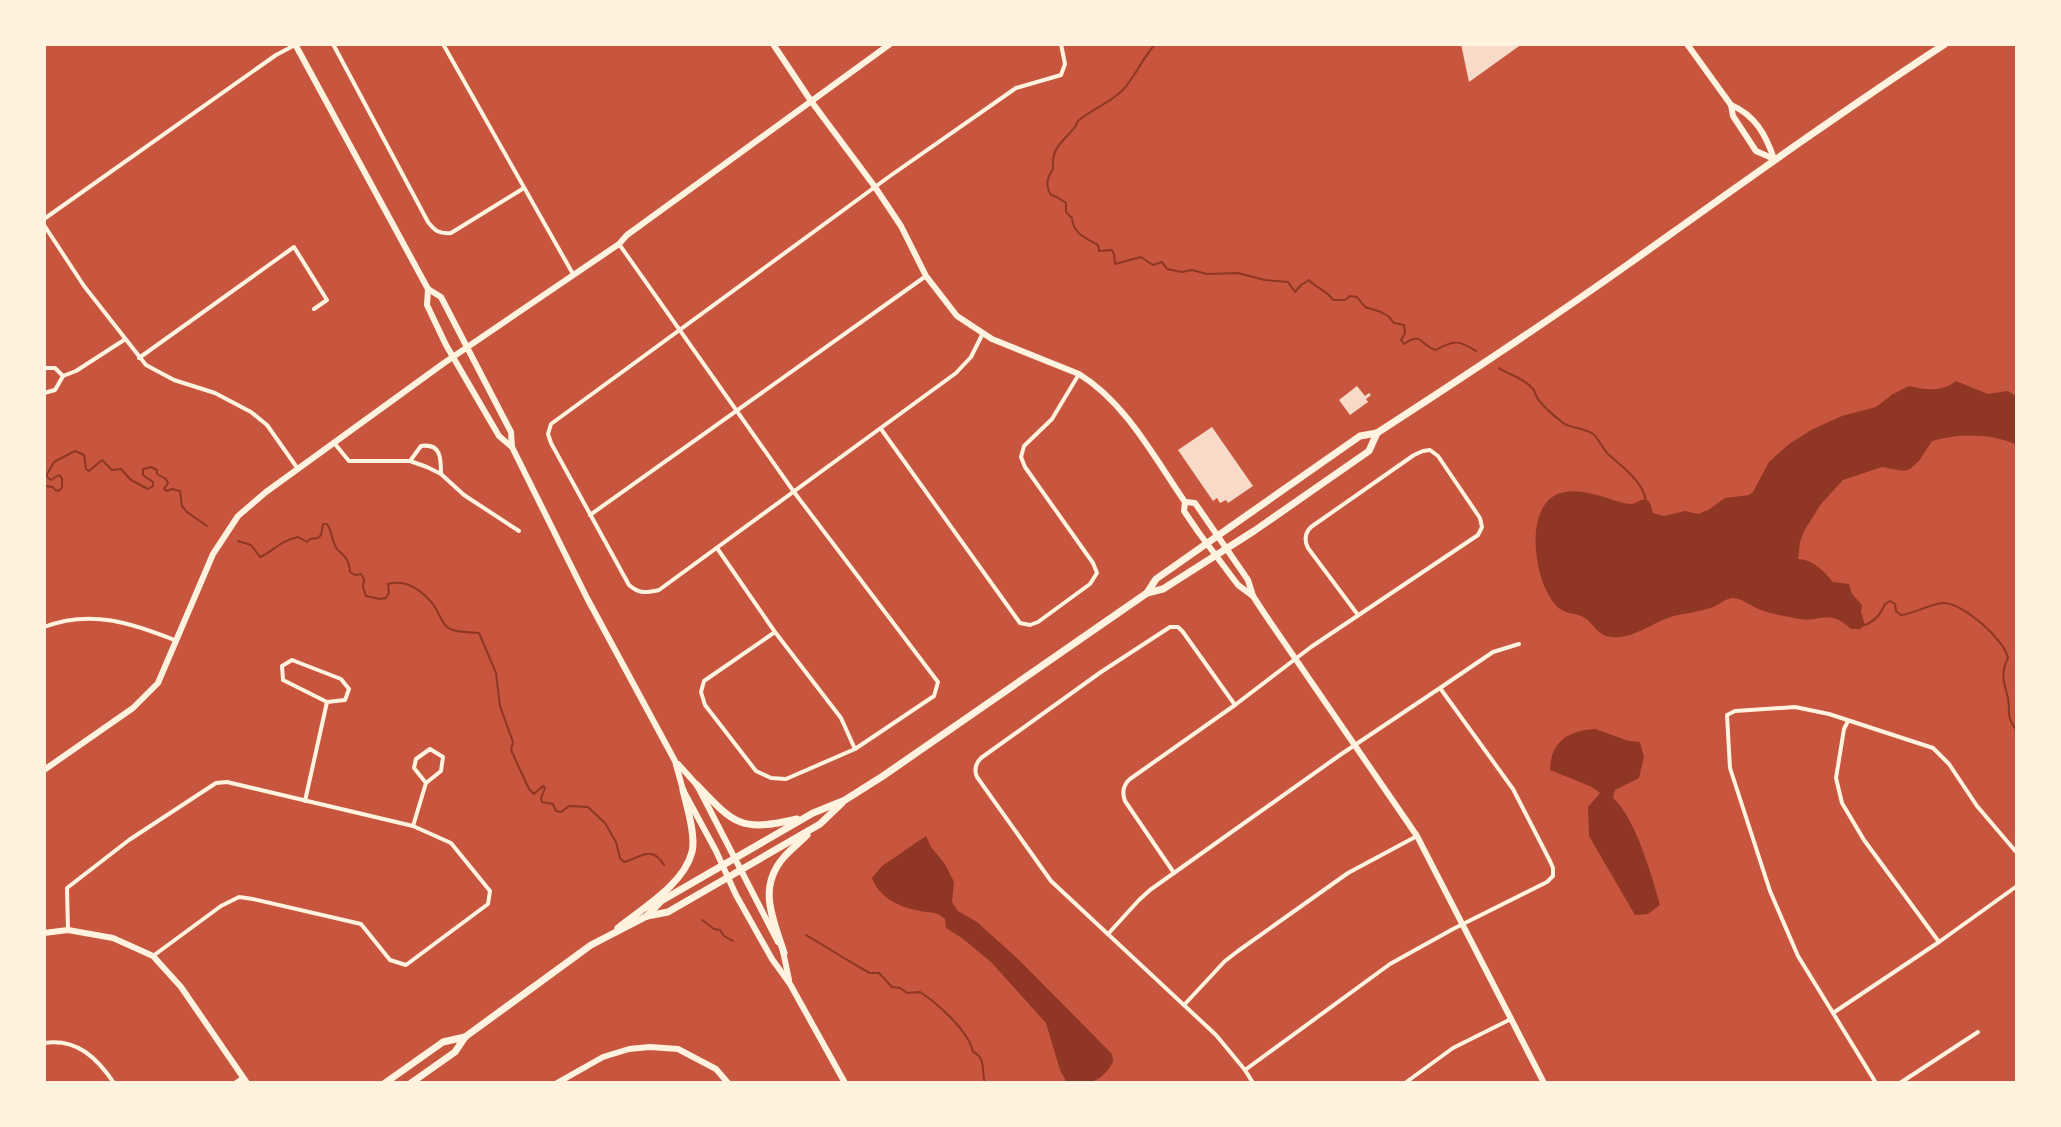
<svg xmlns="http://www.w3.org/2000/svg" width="2061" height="1127" font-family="Arial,sans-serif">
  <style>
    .water { fill: #8f3625 }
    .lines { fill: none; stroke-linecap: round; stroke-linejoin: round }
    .stream { stroke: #8f3625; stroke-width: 2 }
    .building { fill: #f7dbc8 }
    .minor { stroke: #fff3e0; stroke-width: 4 }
    .tertiary { stroke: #fff3e0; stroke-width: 6 }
    .secondary { stroke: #fff3e0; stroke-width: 6 }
    .primary { stroke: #fff3e0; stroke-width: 7 }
  </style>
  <rect width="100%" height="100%" fill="#c8553d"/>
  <g class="water">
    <path d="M1956 381 1988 394 2008 391 2017 397V445C1992 433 1959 433 1932 441L1919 461 1910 469 1904 471 1882 467 1843 480 1821 504 1804 531 1800 542 1798 559C1812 559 1824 571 1833 582L1849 584 1852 594 1862 605 1861 612 1865 625 1860 629H1851C1826 606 1820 625 1795 618 1779 615 1763 613 1749 604 1743 601 1739 598 1732 598 1724 599 1718 606 1710 608 1698 612 1686 613 1674 616 1653 621 1630 643 1606 636 1595 632 1593 622 1583 617 1576 613 1567 614 1560 609 1534 589 1521 504 1561 493 1580 487 1603 497 1620 502 1624 503 1628 504 1632 504 1638 503 1644 496 1649 502 1652 505 1651 509 1653 513L1664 516 1685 511 1698 514 1708 510 1725 498 1749 495 1753 492 1769 462 1789 444 1813 429 1842 416 1876 407 1893 394 1909 386C1925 390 1943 392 1956 381Z"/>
    <path d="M1595 729 1629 741 1640 742 1644 757 1639 778 1615 790 1613 798C1635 817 1652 876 1660 905L1648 914 1635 915 1589 836 1588 807 1600 793 1592 787 1550 770C1551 741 1568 731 1595 729Z"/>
    <path d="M926 836 931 847 945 864 954 882 952 902 958 911 977 922 1019 960 1112 1054 1113 1062C1100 1084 1091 1083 1067 1083L1060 1070 1046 1023 991 962 962 938 946 928 945 919C938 913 936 913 927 912 904 909 881 901 872 878L882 866Z"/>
  </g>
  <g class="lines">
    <g class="stream">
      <path d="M1155 44C1144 57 1137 72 1127 85 1116 100 1092 109 1078 121 1077 123 1076 125 1075 127 1063 142 1051 147 1053 169 1047 178 1045 185 1051 195L1057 197 1066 203V212L1072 218C1073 234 1086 238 1098 245L1099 251 1112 250 1114 254 1115 264 1141 257 1153 265 1162 262 1167 269 1182 272 1192 270 1207 274 1238 273 1265 280 1288 282 1295 292 1301 285 1309 280C1317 289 1327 290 1333 300H1345L1350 296 1357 297 1365 307 1381 312 1388 316 1394 323 1404 325 1405 333 1401 340 1404 344C1423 331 1420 346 1436 350 1454 340 1459 340 1476 351"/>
      <path d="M1499 368C1509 375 1522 377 1531 387 1537 393 1532 389 1537 397 1541 406 1556 417 1563 423 1572 429 1584 427 1593 434 1599 439 1602 448 1608 454 1622 467 1643 481 1646 501"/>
      <polyline points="44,487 45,486 53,487 55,490 59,491 62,487 62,478 59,475 51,480 46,476 54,462 75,451 84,455 86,469 89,471 102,460 112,470 121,469 131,480 148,489 153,486 153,482 143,475 143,469 151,467 157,470 157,474 166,479 168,483 164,489 167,491 172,489 180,491 182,506 187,512 207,526"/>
      <path d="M238 541 251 545 260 557C275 550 280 541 298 537L307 542 310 539 318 538 321 535 323 524H327C332 531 331 536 334 543 338 556 348 551 350 572L355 575 361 574 364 579 363 587 366 596 380 599 386 598 389 593 388 584C406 579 422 591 433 604 438 611 441 621 447 627 454 633 470 632 479 633L496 673 500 706 513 742 511 750 529 789 534 794 543 786 545 788 541 798 542 802 553 804 556 811 561 812 569 806 588 807 605 823 616 842 620 858 624 862C640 858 651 844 664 865"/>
      <path d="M1865 625C1876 620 1880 615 1885 604L1890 601 1895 604 1896 611 1901 615C1916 613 1929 604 1944 603 1963 603 2005 640 2008 658 2000 673 2004 683 2008 698 2011 716 2005 714 2017 731"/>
      <polyline points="702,920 714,929 720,930 724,936 733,941"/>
      <path d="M806 935 859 967 870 973H879L892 987 900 988 907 993 920 992C937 1003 969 1031 973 1052 987 1058 981 1072 985 1083"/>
    </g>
  </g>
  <g class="building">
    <polygon points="1461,44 1522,44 1469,82"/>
    <polygon points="1357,386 1365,396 1369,393 1371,395 1366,399 1368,402 1350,415 1339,400"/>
    <polygon points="1212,427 1253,486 1228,503 1226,500 1220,503 1217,498 1213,501 1178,450"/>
  </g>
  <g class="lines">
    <g class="minor">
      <path d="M333 44 428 222C435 231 439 234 451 233L524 188"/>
      <polyline points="443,44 573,274"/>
      <polyline points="44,219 276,55 295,45"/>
      <polyline points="44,225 84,286 146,365 174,380 215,393 251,412 267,425 298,469"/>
      <polyline points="619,244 794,492 938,682 934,696 855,749 786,779 771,778 756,771 705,705 701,692 704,681 775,632"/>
      <path d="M982 335 971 357 956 373 659 590C646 593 639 594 629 585L551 443 548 434 551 424 890 176 1016 88 1061 75 1065 64 1061 44"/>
      <polyline points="139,358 294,247 327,300 314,309"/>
      <polyline points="44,368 55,368 63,376"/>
      <polyline points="44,393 55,390 63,376 76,371 124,340"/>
      <polyline points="881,429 1020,623 1030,625 1038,622 1090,584 1097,573 1093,563 1025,467 1021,457 1024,446 1052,419 1079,374"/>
      <polyline points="335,444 349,461 410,461 427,467 441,474 464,495 519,531"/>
      <path d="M410 461 421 446C441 443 441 458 441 474"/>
      <polyline points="590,515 926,276"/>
      <polyline points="717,548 775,632 841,718 855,749"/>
      <path d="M44 627C91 609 132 623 177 641"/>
      <polyline points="1440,688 1493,652 1519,644"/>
      <path d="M1235 705 1183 632 1178 627H1170L1101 672 981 758C975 764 974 770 977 777L1051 881 1216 1035 1245 1070 1253 1083"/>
      <polyline points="1848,721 1844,729 1836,778 1842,803 1864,840 1939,942"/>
      <polyline points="305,801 327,702 345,700 349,689 341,679 292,660 282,666 283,680 327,702"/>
      <polyline points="413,826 426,783 414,768 416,759 430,749 443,757 441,771 426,783"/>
      <path d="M1174 873 1125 801C1122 793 1123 785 1130 779L1235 705 1311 647 1478 535 1482 527 1480 518 1438 456 1430 450 1423 451 1414 455 1311 527C1305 533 1304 540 1308 548L1358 615"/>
      <polyline points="68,930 67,888 129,840 216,783 227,782 413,826 451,843 490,891 488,904 406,965 390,960 361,924 253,899 239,897 221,906 153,956"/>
      <polyline points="1108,934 1139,900 1150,890 1340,755 1440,688 1513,789 1550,861 1553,868 1553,876 1547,882 1453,929 1390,964 1245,1070"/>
      <polyline points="1184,1005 1225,961 1238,951 1348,873 1417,836"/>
      <polyline points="1833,1013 1939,942 2017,886"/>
      <path d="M44 1043C77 1038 97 1058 114 1083"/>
      <polyline points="235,1083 242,1078"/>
      <polyline points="1405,1083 1453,1048 1511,1019"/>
      <polyline points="1876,1083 1798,956 1770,891 1730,768 1727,715 1735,711 1795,707 1829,714 1933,748 1949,764 1977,806 2017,853"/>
      <polyline points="1900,1083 1978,1032"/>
    </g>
    <g class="tertiary">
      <path d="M773 44 811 101 875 187 901 226 926 276 957 316 992 339 1079 374C1126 403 1154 457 1185 502L1184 511 1199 533 1238 585 1253 596"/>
      <polyline points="1687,44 1731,105 1733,116 1756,151 1774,159"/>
      <path d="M1731 105C1755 115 1766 135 1774 159"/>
      <polyline points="1185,502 1195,503 1248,580 1253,596 1264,613 1417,836 1544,1083"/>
      <polyline points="44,770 133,708 158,683 213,554 238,516 266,492 444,363 619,244 627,235 890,44"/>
      <polyline points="44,933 68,930 113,938 153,956 181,987 247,1083"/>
      <polyline points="557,1083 603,1057 629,1049 650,1047 678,1049 716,1069 728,1083"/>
    </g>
    <g class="secondary">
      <polyline points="295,44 428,289 441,297 511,432 512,447 587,598 675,761 683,790 716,851 736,895 772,959 790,984 845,1083"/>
      <polyline points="428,289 427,305 446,345 499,436 512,447"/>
      <polyline points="678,764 697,785 778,942"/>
      <polyline points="783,951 789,980"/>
    </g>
    <g class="primary">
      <path d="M1147 593 1156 579 1360 436 1377 433C1462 378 1547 322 1630 263 1734 189 1838 114 1945 44"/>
      <path d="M697 785C735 825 741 832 797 819"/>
      <polyline points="647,916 661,901 813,813 845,800 883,776 1147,593 1163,589 1254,531 1369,451 1377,433"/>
      <path d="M618 928C643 908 684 884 692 852 696 836 687 807 683 790"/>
      <path d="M784 953C773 918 757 888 784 857 791 849 800 842 807 835"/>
      <polyline points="385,1083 443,1042 465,1037"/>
      <polyline points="411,1083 455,1052 465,1037 591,945 647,916 668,912 820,824 842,803"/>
    </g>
  </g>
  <rect width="2061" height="1127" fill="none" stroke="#fff3e0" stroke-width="92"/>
</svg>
